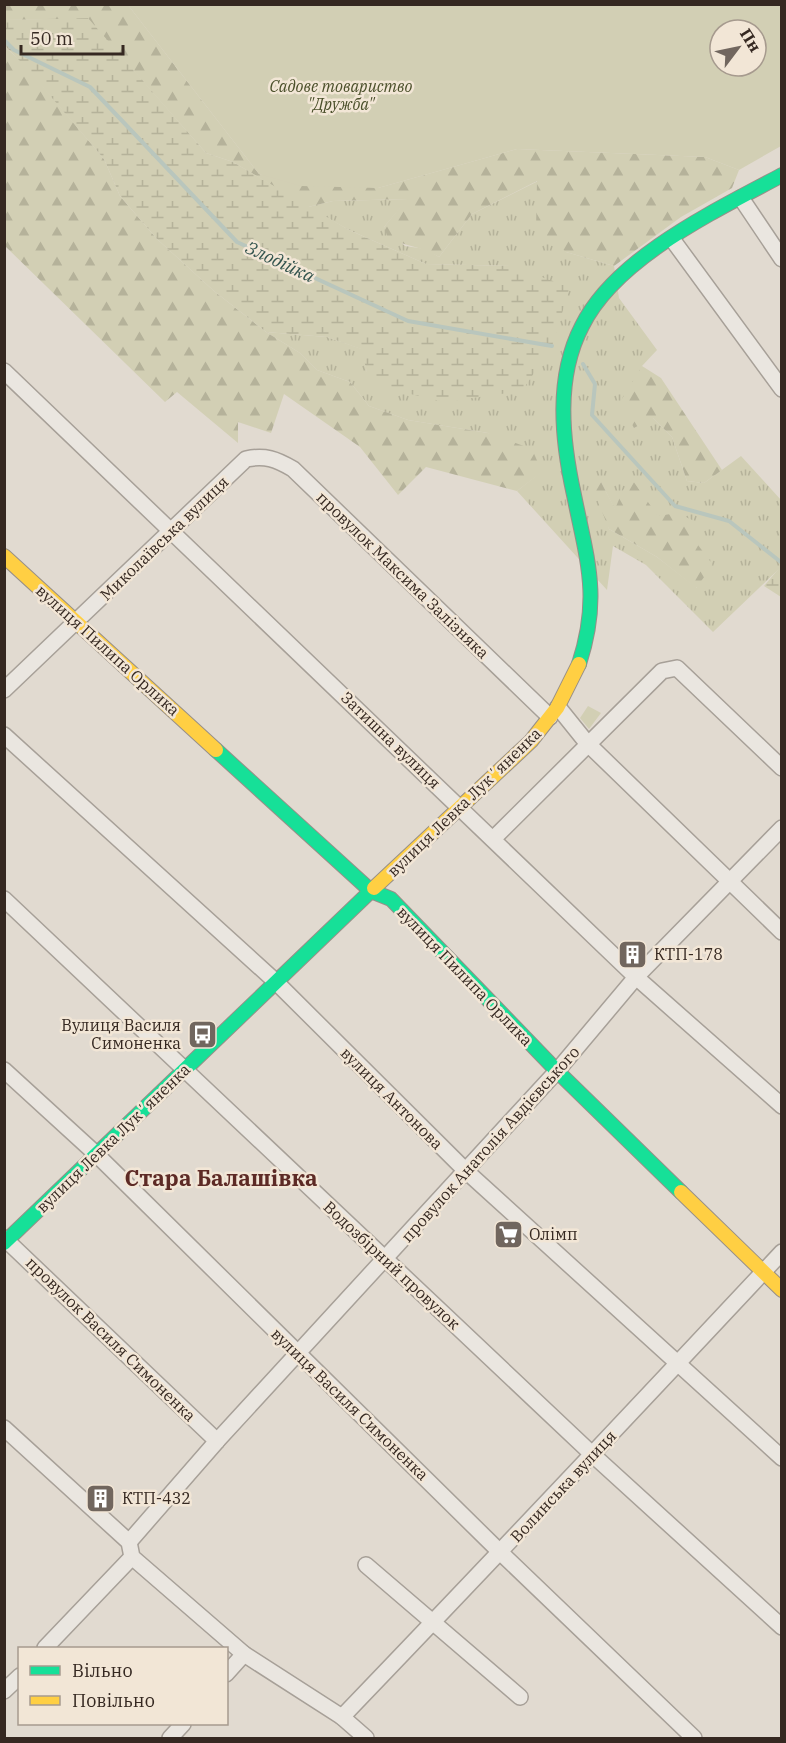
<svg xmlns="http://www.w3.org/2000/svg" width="786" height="1743" font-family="'IBM Plex Serif',serif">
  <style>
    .grass { fill: url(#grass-tufts); fill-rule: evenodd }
    .forest { fill: url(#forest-firs) }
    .wetland { fill: url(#wetland-marsh) }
    .green { fill: #d2cfb4; fill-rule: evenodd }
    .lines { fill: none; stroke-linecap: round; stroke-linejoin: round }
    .stream { stroke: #b9c6bd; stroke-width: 4 }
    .street-casing { stroke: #a7a098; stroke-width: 18 }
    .fast-casing { stroke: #978f88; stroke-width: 16 }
    .slow-casing { stroke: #978f88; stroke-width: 16 }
    .street { stroke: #eae6e0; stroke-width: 15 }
    .fast { stroke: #16e098; stroke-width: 14 }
    .slow { stroke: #ffcf43; stroke-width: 14 }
    .labels { text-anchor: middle; stroke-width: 5; stroke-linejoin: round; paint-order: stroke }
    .park-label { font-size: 16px; font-style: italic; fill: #4a4f2a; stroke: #f2e6d6 }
    .street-label { font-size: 16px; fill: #352821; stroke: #f2e6d6 }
    .poi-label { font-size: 16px; fill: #352821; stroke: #f2e6d6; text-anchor: start }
    .water-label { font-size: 18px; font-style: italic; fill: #32534d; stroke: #f2e6d6 }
    .district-label { font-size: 22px; font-weight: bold; fill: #5d2a25; stroke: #f2e6d6 }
  </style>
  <defs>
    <pattern id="grass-tufts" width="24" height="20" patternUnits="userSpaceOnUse" patternTransform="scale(1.5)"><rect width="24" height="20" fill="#d2cfb4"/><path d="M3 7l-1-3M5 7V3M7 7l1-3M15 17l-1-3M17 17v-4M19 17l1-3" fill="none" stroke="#b5b29a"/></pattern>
    <pattern id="forest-firs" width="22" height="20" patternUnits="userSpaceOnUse" patternTransform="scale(1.5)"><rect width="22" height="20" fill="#d2cfb4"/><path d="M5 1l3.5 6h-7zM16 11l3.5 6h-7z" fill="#b5b29a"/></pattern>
    <pattern id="wetland-marsh" width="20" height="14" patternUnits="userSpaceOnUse" patternTransform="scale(1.5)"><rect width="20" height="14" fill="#d2cfb4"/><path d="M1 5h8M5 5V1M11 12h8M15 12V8" fill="none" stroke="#b5b29a"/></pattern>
  </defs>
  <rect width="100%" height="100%" fill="#e1dad0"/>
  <path class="grass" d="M538 181 566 252 614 266 619 298 657 350 642 366 634 428 652 417 672 437 687 481 704 483 741 456 781 500V567L713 632 646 565 613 546 607 590 517 491 541 472 488 433 408 420 369 406 350 382 317 370 300 353 266 332 327 337 362 349 367 372 510 266 426 264 349 230 308 207 333 201 408 199 384 227 405 246 426 249 439 257 472 214ZM601 482 615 510 658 516 697 588 657 557 609 529Z"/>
  <g class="forest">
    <path d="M4 5H128L259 174 378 188 517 149 705 157 739 170 732 188 681 217 614 266 566 252 536 229 537 181 472 214 439 257C423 247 405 246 388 238L384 227 407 199 333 201 308 207 233 162 206 153 88 19 5 20Z"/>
    <polygon points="4,46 24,64 104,159 120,196 157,239 214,291 266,332 300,353 317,370 350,382 369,406 408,420 488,433 532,449 542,472 517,491 426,467 398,495 360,447 284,394 271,433 238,422 238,443 177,392 165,402 5,246"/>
    <polygon points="642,366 661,378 722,470 704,483 687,481 672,437 653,418 634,428 620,402"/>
    <polygon points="633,481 658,516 677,513 703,525 698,545 713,565 696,588 657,557 609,529 593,489 601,482 615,509 623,490"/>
  </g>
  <g class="wetland">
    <polygon points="88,18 206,153 233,162 349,230 426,264 510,266 570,287 552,346 522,391 444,402 377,386 367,372 361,349 327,337 266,332 214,291 157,239 120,196 104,159 24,65 5,46 5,20"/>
    <polygon points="781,566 782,567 781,597 764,586"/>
  </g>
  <g class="green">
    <path d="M128 5H781V146L739 170 705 157 517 149 378 188 301 186 259 174ZM720 30H756V66H720Z"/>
    <polygon points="588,706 601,713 589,729 580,718"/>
  </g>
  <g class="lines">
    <g class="stream">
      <polyline points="4,40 14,50 90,87 237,242 408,321 552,346"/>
      <polyline points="583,364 595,384 592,415 675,506 729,521 782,563"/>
    </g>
    <defs>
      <g id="street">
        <polyline points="741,198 782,259"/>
        <polyline points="672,239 782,389"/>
        <polyline points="4,371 636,977 782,1106"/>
        <path d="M4 690 246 459C265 455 276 459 293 469L550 717"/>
        <polyline points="558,707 587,743 782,932"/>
        <polyline points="4,735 275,981 466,1171 782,1458"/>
        <polyline points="493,839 662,671 677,668 782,768"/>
        <polyline points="4,899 593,1455 782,1627"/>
        <polyline points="4,1070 96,1154 501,1553 694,1738"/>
        <polyline points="4,1238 217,1441"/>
        <polyline points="4,1428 129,1542 132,1557 244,1654 342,1717 366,1738"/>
        <polyline points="129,1542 217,1441 557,1071 636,977 782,828"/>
        <polyline points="366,1565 520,1697"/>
        <polyline points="45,1648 132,1557"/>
        <polyline points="226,1674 244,1654"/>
        <polyline points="4,1691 20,1676"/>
        <path d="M342 1717C490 1563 636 1408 782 1252"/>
        <polyline points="170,1738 183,1724"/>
      </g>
      <g id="fast">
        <path d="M579 664C601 597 587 560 574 495 562 440 555 378 582 326 616 257 717 210 782 175"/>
        <polyline points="216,750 371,891 391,899 557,1071 681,1192"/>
        <polyline points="4,1243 374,888"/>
      </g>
      <g id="slow">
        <polyline points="4,556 216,750"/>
        <polyline points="374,888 531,741 557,708 579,664"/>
        <polyline points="681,1192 782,1290"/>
      </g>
    </defs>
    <use href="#street" class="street-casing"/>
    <use href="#fast" class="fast-casing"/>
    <use href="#slow" class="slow-casing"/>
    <use href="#street" class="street"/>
    <use href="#fast" class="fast"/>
    <use href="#slow" class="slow"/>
  </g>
  <defs>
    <symbol id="building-square" viewBox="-11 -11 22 22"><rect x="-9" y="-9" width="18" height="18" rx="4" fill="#71665e" stroke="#f2e6d6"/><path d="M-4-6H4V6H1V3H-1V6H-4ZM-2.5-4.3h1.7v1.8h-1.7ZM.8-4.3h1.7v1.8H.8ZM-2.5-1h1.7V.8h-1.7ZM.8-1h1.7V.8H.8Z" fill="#fff"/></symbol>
    <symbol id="bus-square" viewBox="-11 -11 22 22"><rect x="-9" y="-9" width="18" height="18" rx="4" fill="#71665e" stroke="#f2e6d6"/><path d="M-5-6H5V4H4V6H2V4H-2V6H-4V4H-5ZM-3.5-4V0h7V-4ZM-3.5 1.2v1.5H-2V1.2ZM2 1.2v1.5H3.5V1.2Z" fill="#fff"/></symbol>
    <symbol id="supermarket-square" viewBox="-11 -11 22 22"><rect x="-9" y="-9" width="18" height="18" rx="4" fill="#71665e" stroke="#f2e6d6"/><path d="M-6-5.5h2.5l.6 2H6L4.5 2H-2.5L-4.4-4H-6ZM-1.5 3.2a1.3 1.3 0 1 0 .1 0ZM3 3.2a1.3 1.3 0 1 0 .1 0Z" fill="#fff"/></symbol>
  </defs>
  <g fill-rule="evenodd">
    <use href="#building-square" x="616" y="938" width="33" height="33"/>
    <use href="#bus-square" x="186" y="1018" width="33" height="33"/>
    <use href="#supermarket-square" x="492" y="1218" width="33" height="33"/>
    <use href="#building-square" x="84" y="1482" width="33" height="33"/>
  </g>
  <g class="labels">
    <g class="park-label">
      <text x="341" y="92">Садове товариство<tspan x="341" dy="18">"Дружба"</tspan></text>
    </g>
    <g class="street-label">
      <text transform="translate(164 538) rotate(-44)" y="6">Миколаївська вулиця</text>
      <text transform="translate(403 575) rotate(44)" y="6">провулок Максима Залізняка</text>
      <text transform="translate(108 650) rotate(42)" y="6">вулиця Пилипа Орлика</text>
      <text transform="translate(391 740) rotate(44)" y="6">Затишна вулиця</text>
      <text transform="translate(464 802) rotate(-44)" y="6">вулиця Левка Лукʼяненка</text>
      <text transform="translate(465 976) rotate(46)" y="6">вулиця Пилипа Орлика</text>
      <text transform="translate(392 1098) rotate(45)" y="6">вулиця Антонова</text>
      <text transform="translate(113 1138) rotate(-44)" y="6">вулиця Левка Лукʼяненка</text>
      <text transform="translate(490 1144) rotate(-48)" y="6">провулок Анатолія Авдієвського</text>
      <text transform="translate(392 1265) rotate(43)" y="6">Водозбірний провулок</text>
      <text transform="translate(111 1339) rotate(44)" y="6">провулок Василя Симоненка</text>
      <text transform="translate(350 1404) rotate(44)" y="6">вулиця Василя Симоненка</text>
      <text transform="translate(563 1486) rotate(-47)" y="6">Волинська вулиця</text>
    </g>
    <g class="poi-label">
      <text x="654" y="960">КТП-178</text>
      <text x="181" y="1031" text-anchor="end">Вулиця Василя<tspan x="181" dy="18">Симоненка</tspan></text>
      <text x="529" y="1240">Олімп</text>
      <text x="122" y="1504">КТП-432</text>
    </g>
    <g class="water-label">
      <text transform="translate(280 262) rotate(25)" y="6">Злодійка</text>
    </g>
    <g class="district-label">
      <text x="221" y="1186">Стара Балашівка</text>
    </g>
  </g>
  <rect width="786" height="1743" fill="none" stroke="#352821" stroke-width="12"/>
  <rect x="18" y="1647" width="210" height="78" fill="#f2e6d6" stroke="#a69a8e" stroke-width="1.5"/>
  <rect x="30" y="1666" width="30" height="9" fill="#16e098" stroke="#a69a8e" stroke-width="1.5"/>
  <text x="72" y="1677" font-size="18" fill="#352821">Вільно</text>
  <rect x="30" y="1696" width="30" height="9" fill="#ffcf43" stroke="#a69a8e" stroke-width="1.5"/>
  <text x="72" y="1707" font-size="18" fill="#352821">Повільно</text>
  <g transform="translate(738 48) rotate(58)"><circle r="28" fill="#f2e6d6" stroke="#a69a8e" stroke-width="1.5"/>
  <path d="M0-4.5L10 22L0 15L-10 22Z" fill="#71665e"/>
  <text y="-9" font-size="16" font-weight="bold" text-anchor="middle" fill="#352821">Пн</text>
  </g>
  <path d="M21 45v9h102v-9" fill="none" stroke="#352821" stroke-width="3"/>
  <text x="30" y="45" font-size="18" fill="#352821" stroke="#f2e6d6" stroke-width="4.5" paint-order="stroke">50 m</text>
</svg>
